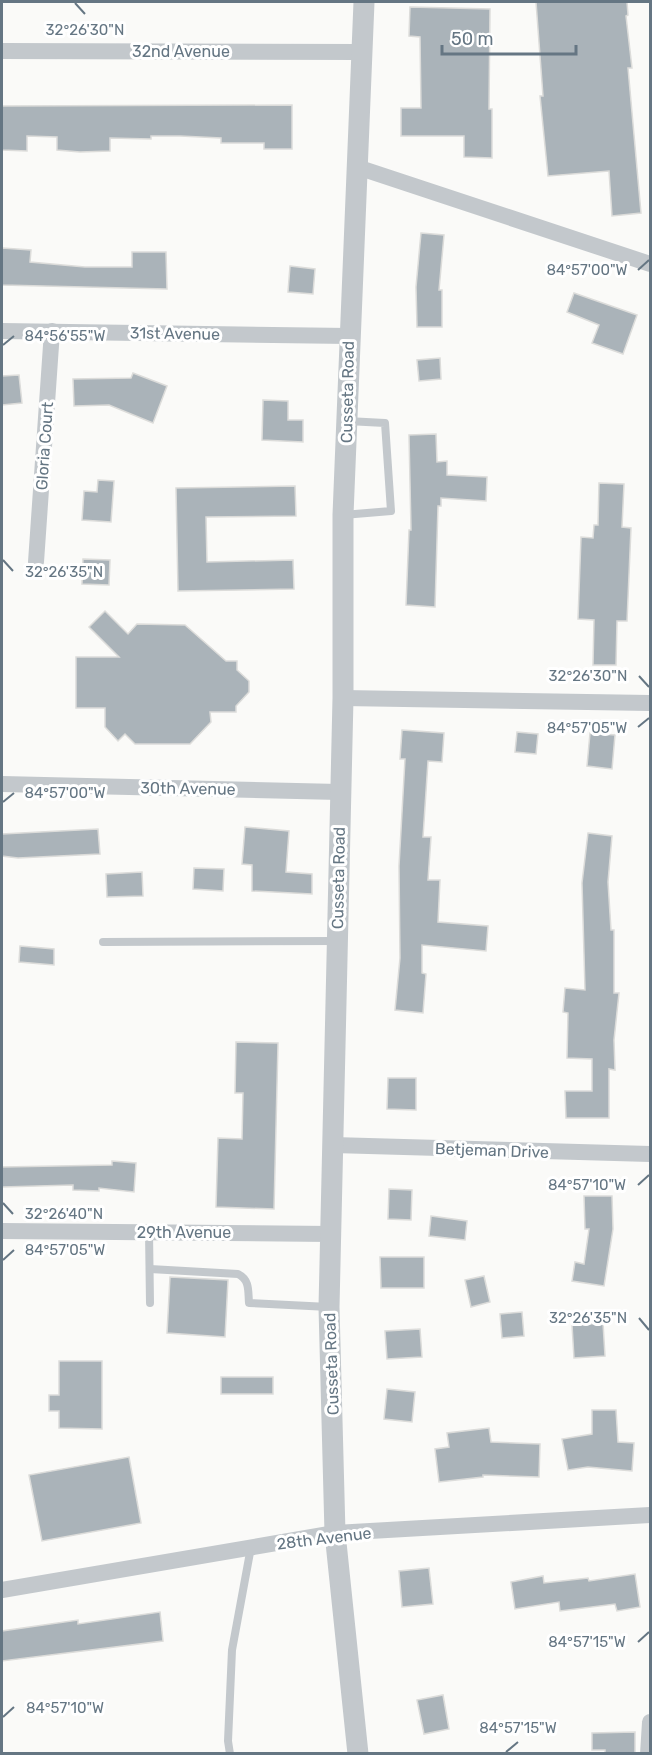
<svg xmlns="http://www.w3.org/2000/svg" width="652" height="1755" font-family="Rubik,sans-serif">
  <style>
    .building { fill: #aab3b9; stroke: #dcdcda; stroke-width: 1.5 }
    .lines { fill: none; stroke-linecap: round; stroke-linejoin: round }
    .service { stroke: #c3c8cc; stroke-width: 8 }
    .minor { stroke: #c3c8cc; stroke-width: 16 }
    .tertiary { stroke: #c3c8cc; stroke-width: 21 }
    .ticks { fill: none; stroke: #657683; stroke-width: 2 }
    .labels { text-anchor: middle; stroke-width: 6; stroke-linejoin: round; paint-order: stroke }
    .street-label { font-size: 16px; fill: #657683; stroke: #fff }
    .ticks-label { font-size: 15px; text-anchor: middle; fill: #657683; stroke: #fff; stroke-width: 6; stroke-linejoin: round; paint-order: stroke }
  </style>
  <rect width="100%" height="100%" fill="#fafaf8"/>
  <g class="building">
    <polygon points="536,2 627,2 628,15 626,16 632,68 628,68 641,213 612,216 609,171 548,176 540,96 543,96"/>
    <polygon points="410,7 490,9 489,109 492,109 492,158 464,157 464,136 401,136 401,108 421,108 420,37 409,36"/>
    <polygon points="292,105 292,149 264,149 264,143 221,143 221,138 180,136 151,136 151,139 110,138 110,151 80,152 57,150 57,137 27,136 27,151 2,150 2,106"/>
    <polygon points="421,233 444,235 439,290 442,290 442,327 417,327 416,287"/>
    <polygon points="2,248 31,250 30,262 85,267 132,267 132,252 166,252 167,289 2,285"/>
    <polygon points="290,266 315,269 313,294 288,292"/>
    <polygon points="574,293 637,315 623,354 592,343 599,325 567,312"/>
    <polygon points="440,358 441,379 419,381 417,360"/>
    <polygon points="133,373 167,386 153,423 109,405 74,406 73,379 131,378"/>
    <polygon points="19,375 22,403 2,405 2,376"/>
    <polygon points="263,400 288,401 288,420 303,420 303,442 262,440"/>
    <polygon points="436,434 437,462 447,461 447,475 487,477 486,501 441,498 441,506 438,506 435,607 406,605 409,530 411,530 409,435"/>
    <polygon points="98,480 114,481 111,522 82,520 84,491 97,492"/>
    <polygon points="599,483 624,484 622,527 631,528 627,621 617,621 616,665 593,665 594,620 578,619 581,537 593,538 594,525 598,525"/>
    <polygon points="295,486 296,516 206,517 207,562 293,560 294,589 178,591 176,488"/>
    <polygon points="83,559 110,560 109,585 82,584"/>
    <polygon points="105,611 128,634 137,624 185,625 226,661 237,661 237,670 249,681 249,692 236,706 236,712 210,712 211,722 190,744 135,744 125,734 118,741 105,727 105,708 76,708 76,657 119,657 89,627"/>
    <polygon points="402,730 444,733 442,762 428,761 423,837 431,837 428,880 440,880 438,922 488,926 486,951 422,945 422,973 426,974 423,1013 395,1010 400,958 399,866 405,759 400,759"/>
    <polygon points="517,732 538,734 536,754 515,752"/>
    <polygon points="590,733 615,735 612,769 587,766"/>
    <polygon points="245,827 289,831 286,872 312,874 312,894 252,891 252,865 242,864"/>
    <polygon points="98,829 100,854 18,858 2,856 2,834"/>
    <polygon points="588,833 612,836 608,882 611,930 614,930 614,993 619,993 614,1040 615,1070 609,1069 609,1118 566,1118 565,1091 592,1091 592,1059 567,1058 568,1013 563,1012 565,988 585,990 582,883"/>
    <polygon points="194,868 224,869 223,891 193,889"/>
    <polygon points="142,872 143,896 107,897 106,874"/>
    <polygon points="20,946 54,949 54,965 19,962"/>
    <polygon points="236,1042 278,1043 274,1209 216,1207 218,1138 242,1139 243,1093 235,1093"/>
    <polygon points="388,1078 416,1078 416,1110 387,1109"/>
    <polygon points="112,1161 136,1163 134,1192 99,1188 99,1191 73,1190 73,1185 2,1187 2,1167 112,1165"/>
    <polygon points="389,1189 412,1190 411,1220 388,1219"/>
    <polygon points="584,1196 612,1196 613,1229 604,1286 572,1281 575,1262 584,1264 589,1229 585,1229"/>
    <polygon points="431,1216 467,1221 465,1240 429,1236"/>
    <polygon points="380,1257 424,1257 424,1288 381,1288"/>
    <polygon points="484,1276 490,1302 471,1307 465,1280"/>
    <polygon points="170,1277 228,1280 225,1337 167,1333"/>
    <polygon points="522,1312 524,1336 502,1338 500,1314"/>
    <polygon points="603,1323 605,1356 574,1358 572,1325"/>
    <polygon points="420,1329 422,1357 387,1359 385,1331"/>
    <polygon points="59,1361 102,1361 102,1429 59,1428 59,1411 49,1411 49,1395 59,1395"/>
    <rect x="221" y="1377" width="52" height="17"/>
    <polygon points="387,1389 415,1392 412,1422 384,1419"/>
    <polygon points="592,1410 616,1410 618,1442 634,1443 632,1471 588,1467 568,1470 562,1439 592,1434"/>
    <polygon points="489,1428 491,1442 540,1444 539,1477 483,1475 483,1477 439,1482 435,1449 449,1447 447,1433"/>
    <polygon points="129,1457 141,1523 42,1541 29,1475"/>
    <polygon points="429,1568 433,1604 402,1607 399,1571"/>
    <polygon points="635,1574 640,1607 617,1611 615,1604 560,1611 559,1602 515,1609 511,1582 543,1576 544,1583 588,1578 589,1581"/>
    <polygon points="160,1612 163,1641 2,1661 2,1631 78,1620 78,1624"/>
    <polygon points="443,1695 449,1729 424,1734 417,1700"/>
    <polygon points="635,1732 635,1754 605,1754 605,1750 592,1750 592,1733"/>
  </g>
  <g class="lines">
    <g class="service">
      <polyline points="343,515 391,511 385,423 347,421"/>
      <polyline points="103,942 337,941"/>
      <polyline points="149,1232 150,1303"/>
      <path d="M150 1269 238 1274C250 1280 248 1291 249 1303L329 1307"/>
      <polyline points="230,1754 228,1741 232,1650 251,1547"/>
    </g>
    <g class="minor">
      <polyline points="2,51 361,52"/>
      <polyline points="357,167 650,264"/>
      <polyline points="2,331 349,336"/>
      <polyline points="36,562 52,331"/>
      <polyline points="343,698 650,703"/>
      <polyline points="2,784 339,792"/>
      <polyline points="333,1145 650,1154"/>
      <polyline points="2,1231 331,1234"/>
      <polyline points="2,1590 335,1533 650,1515"/>
      <polyline points="648,1754 650,1722"/>
    </g>
    <polyline class="tertiary" points="358,1754 335,1533 329,1307 343,698 343,515 364,2"/>
  </g>
  <path class="ticks" d="M75 3 85 14M638 270 649 260M3 345 14 336M3 560 13 571M639 676 649 687M638 727 649 718M3 802 14 793M638 1185 649 1175M3 1203 13 1214M3 1260 14 1250M639 1318 649 1330M638 1642 649 1632M3 1717 14 1707M506 1752 518 1742"/>
  <g class="labels">
    <g class="street-label">
      <text x="181" y="57">32nd Avenue</text>
      <text transform="translate(175 333) rotate(1)" y="6">31st Avenue</text>
      <text transform="translate(347 392) rotate(-89)" y="6">Cusseta Road</text>
      <text transform="translate(44 446) rotate(-86)" y="6">Gloria Court</text>
      <text transform="translate(188 788) rotate(1)" y="6">30th Avenue</text>
      <text transform="translate(338 878) rotate(-89)" y="6">Cusseta Road</text>
      <text transform="translate(492 1150) rotate(2)" y="6">Betjeman Drive</text>
      <text x="184" y="1238">29th Avenue</text>
      <text transform="translate(331 1364) rotate(-92)" y="6">Cusseta Road</text>
      <text transform="translate(324 1538) rotate(-7)" y="6">28th Avenue</text>
    </g>
  </g>
  <g class="ticks-label">
    <text x="85" y="35">32°26'30"N</text>
    <text x="587" y="275">84°57'00"W</text>
    <text x="65" y="341">84°56'55"W</text>
    <text x="64" y="577">32°26'35"N</text>
    <text x="588" y="681">32°26'30"N</text>
    <text x="587" y="733">84°57'05"W</text>
    <text x="65" y="798">84°57'00"W</text>
    <text x="587" y="1190">84°57'10"W</text>
    <text x="64" y="1219">32°26'40"N</text>
    <text x="65" y="1255">84°57'05"W</text>
    <text x="588" y="1323">32°26'35"N</text>
    <text x="587" y="1647">84°57'15"W</text>
    <text x="65" y="1713">84°57'10"W</text>
    <text x="518" y="1733">84°57'15"W</text>
  </g>
  <rect width="652" height="1755" fill="none" stroke="#657683" stroke-width="6"/>
  <path d="M442 45v9h134v-9" fill="none" stroke="#657683" stroke-width="3"/>
  <text x="451" y="45" font-size="18" fill="#657683" stroke="#ffffff" stroke-width="4.5" paint-order="stroke">50 m</text>
</svg>
